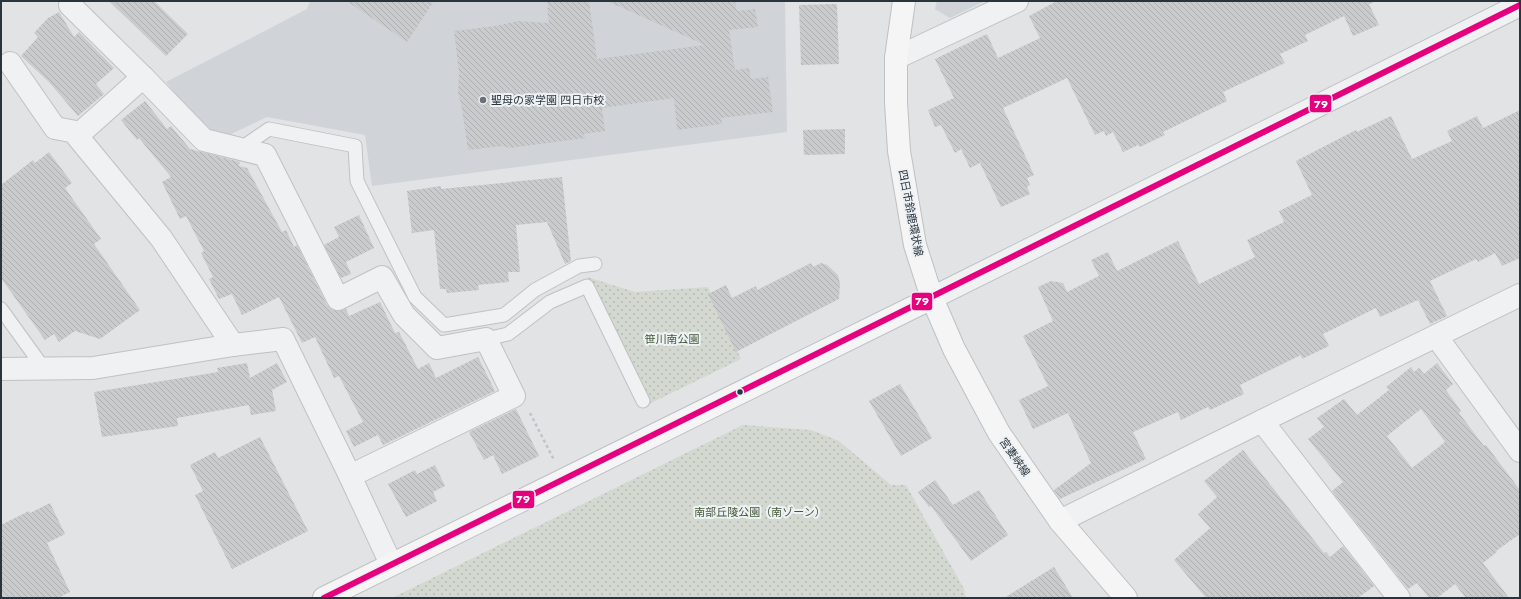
<svg xmlns="http://www.w3.org/2000/svg" width="1521" height="599" font-family="Jost,'Noto Sans JP',sans-serif">
  <style>
    .built { fill: #d0d3d8 }
    .grass { fill: url(#grass-dots) }
    .building { fill: url(#building-back-hatch); fill-rule: evenodd }
    .lines { fill: none; stroke-linecap: round; stroke-linejoin: round }
    .service-casing { stroke: #bfc1c3; stroke-width: 15 }
    .minor-casing { stroke: #bfc1c3; stroke-width: 24 }
    .tertiary-casing { stroke: #bfc1c3; stroke-width: 24 }
    .primary-casing { stroke: #bec0c2; stroke-width: 24 }
    .path { stroke: #c0c4c6; stroke-width: 2.5; stroke-dasharray: 3 3; stroke-linecap: butt }
    .service { stroke: #f0f1f2; stroke-width: 13 }
    .minor { stroke: #f0f1f2; stroke-width: 22 }
    .tertiary { stroke: #f0f1f2; stroke-width: 22 }
    .primary { stroke: #f5f5f6; stroke-width: 22 }
    .bus-1-casing { stroke: #eef2f5; stroke-width: 9 }
    .bus-1 { stroke: #e5007d; stroke-width: 6 }
    .poi-dot { fill: #6a7178; stroke: #eef2f5; stroke-width: 1.5 }
    .bus-dot { fill: #2a343d; stroke: #eef2f5; stroke-width: 1.5 }
    .labels { text-anchor: middle; stroke-width: 4; stroke-linejoin: round; paint-order: stroke }
    .poi-label { font-size: 11px; fill: #2a343d; stroke: #eef2f5; text-anchor: start }
    .street-label { font-size: 11px; fill: #2a343d; stroke: #eef2f5 }
    .park-label { font-size: 11px; fill: #445738; stroke: #eef2f5 }
    .line-badge { stroke: #eef2f5; stroke-width: 1.5 }
    .badge-label { font-size: 11px; text-anchor: middle; font-weight: bold; fill: #fff }
  </style>
  <defs>
    <pattern id="grass-dots" width="8" height="8" patternUnits="userSpaceOnUse"><rect width="8" height="8" fill="#d3d9d1"/><path d="M2 2h.1M6 6h.1" fill="none" stroke="#b5bbb4" stroke-width="1.8" stroke-linecap="round"/></pattern>
    <pattern id="building-back-hatch" width="6" height="6" patternUnits="userSpaceOnUse"><rect width="6" height="6" fill="#c9cbcd"/><path d="M-1 5l2 2M0 0l6 6M5-1l2 2" fill="none" stroke="#adafb1"/></pattern>
  </defs>
  <rect width="100%" height="100%" fill="#e1e3e5"/>
  <g class="built">
    <polygon points="310,1 785,1 787,132 372,186 365,135 267,117 229,135 206,132 166,82 307,9"/>
    <polygon points="937,1 985,1 950,18 935,9"/>
  </g>
  <g class="grass">
    <polygon points="587,277 635,292 708,287 741,359 649,404"/>
    <polygon points="743,425 811,430 839,441 891,485 906,485 964,589 966,598 392,598"/>
  </g>
  <g class="building">
    <polygon points="109,1 154,1 188,34 166,56"/>
    <polygon points="347,1 434,1 407,42"/>
    <polygon points="547,1 589,1 597,59 705,45 607,1 735,1 737,11 755,9 758,27 729,30 735,70 749,68 751,79 768,77 773,112 721,118 722,124 677,130 674,98 602,108 605,131 584,134 585,138 510,148 502,146 468,150 462,109 458,92 459,72 454,31 495,26 518,21 549,23 547,8 548,8"/>
    <polygon points="1057,1 1377,1 1369,4 1379,25 1353,36 1344,16 1305,35 1308,41 1280,54 1285,63 1223,92 1227,101 1163,132 1165,135 1140,147 1138,145 1123,152 1113,132 1106,136 1104,131 1095,135 1067,78 1003,108 1034,175 1027,178 1030,185 1027,187 1030,194 1001,207 980,163 970,168 961,149 955,153 941,125 935,127 928,110 954,98 935,59 987,34 998,58 1040,38 1029,16"/>
    <polygon points="837,4 839,64 801,65 799,5"/>
    <polygon points="59,12 74,37 79,32 114,68 96,84 104,94 78,116 49,82 21,56 38,37 34,33 48,18"/>
    <polygon points="145,101 167,129 171,126 190,149 240,162 239,166 247,168 282,232 286,230 294,247 297,245 327,305 331,309 338,311 346,309 349,316 380,302 395,333 399,332 418,369 429,363 436,378 478,357 495,391 383,445 378,435 354,447 346,431 363,422 339,376 334,378 315,337 302,343 279,297 242,315 232,294 219,299 209,279 213,277 201,253 204,251 186,216 180,219 162,182 171,177 139,138 137,140 121,120"/>
    <polygon points="1520,110 1520,258 1502,266 1495,253 1478,262 1476,259 1430,281 1447,316 1430,324 1418,300 1380,317 1376,308 1323,334 1329,346 1302,359 1301,355 1240,385 1244,394 1210,410 1208,407 1181,420 1178,412 1133,432 1146,459 1060,499 1054,490 1091,463 1068,413 1033,429 1019,400 1048,386 1023,336 1053,321 1038,287 1051,281 1063,283 1067,292 1099,276 1091,260 1108,252 1117,271 1178,241 1199,284 1255,257 1247,240 1284,222 1279,211 1312,195 1296,161 1356,130 1357,132 1391,116 1412,159 1452,141 1447,131 1477,116 1483,128"/>
    <polygon points="845,129 845,154 804,155 803,130"/>
    <polygon points="49,152 72,183 65,188 101,239 94,244 140,310 100,339 75,331 59,342 54,334 45,340 1,278 1,185 33,160 35,163"/>
    <polygon points="562,177 571,261 565,264 547,222 516,225 520,272 508,272 509,282 478,285 479,290 447,293 446,289 440,289 434,230 412,233 407,191 441,186 441,189"/>
    <polygon points="359,215 374,248 346,262 351,274 341,278 324,245 339,237 334,227"/>
    <polygon points="811,263 813,267 821,263 827,265 838,275 840,284 839,299 736,352 708,294 726,285 732,298 756,286 757,290"/>
    <polygon points="247,363 250,378 277,363 287,382 272,390 276,411 251,415 249,405 177,418 178,426 102,437 94,392 218,372 217,368"/>
    <path d="M1437 363 1453 384 1446 390 1461 411 1459 413 1484 446 1486 445 1520 490V534L1496 551 1497 552 1483 563 1509 598H1466L1455 584 1437 598H1429L1417 583 1408 589 1332 491 1343 482 1308 439 1324 427 1317 418 1344 399 1357 415 1389 390 1386 387 1411 367 1414 372 1419 368 1424 374ZM1421 409 1445 442 1412 468 1387 436Z"/>
    <polygon points="900,384 932,438 901,456 869,401"/>
    <polygon points="516,409 539,456 502,474 493,455 484,460 469,432"/>
    <polygon points="260,437 308,531 232,569 195,495 203,491 190,465 215,452 218,458"/>
    <polygon points="1243,450 1324,553 1326,552 1330,557 1343,546 1374,586 1358,598 1206,598 1174,560 1210,528 1198,514 1217,497 1204,481"/>
    <polygon points="435,465 445,486 433,492 437,501 406,517 388,484 415,470 417,474"/>
    <polygon points="935,480 953,505 979,490 1008,535 971,561 931,506 929,507 918,492"/>
    <polygon points="50,503 65,534 47,543 70,592 58,598 1,598 1,525 29,511 30,513"/>
    <polygon points="1054,567 1073,598 1004,598"/>
  </g>
  <g class="lines">
    <defs>
      <g id="service">
        <polyline points="240,149 269,129 355,146 357,181 415,297 444,325 504,315 535,290 579,266 595,264"/>
        <polyline points="1,309 45,370"/>
        <polyline points="486,339 508,334 550,302 587,286 643,401"/>
      </g>
      <g id="minor">
        <polyline points="70,5 143,77 204,140 265,155 338,299 382,277 404,315 437,348 486,339 514,396 350,476"/>
        <polyline points="896,58 1017,1"/>
        <polyline points="10,63 55,128 81,133"/>
        <polyline points="143,77 77,136 161,238 233,345"/>
        <polyline points="1436,336 1520,451"/>
        <polyline points="1,369 93,368 233,345 283,339 350,476 391,564"/>
        <polyline points="1262,421 1399,598"/>
        <polyline points="1060,521 1262,421 1520,295"/>
      </g>
      <polyline id="tertiary" points="932,298 1520,5"/>
      <g id="primary">
        <polyline points="904,1 896,58 896,102 899,151 915,245 932,298 954,349 999,433 1060,521 1126,598"/>
        <polyline points="324,598 932,298"/>
      </g>
    </defs>
    <use href="#service" class="service-casing"/>
    <use href="#minor" class="minor-casing"/>
    <use href="#tertiary" class="tertiary-casing"/>
    <use href="#primary" class="primary-casing"/>
    <polyline class="path" points="530,413 554,460"/>
    <use href="#service" class="service"/>
    <use href="#minor" class="minor"/>
    <use href="#tertiary" class="tertiary"/>
    <use href="#primary" class="primary"/>
    <defs>
      <polyline id="bus-1" points="324,598 1520,5"/>
    </defs>
    <use href="#bus-1" class="bus-1-casing"/>
    <use href="#bus-1" class="bus-1"/>
  </g>
  <circle class="poi-dot" cx="483" cy="100" r="4"/>
  <circle class="bus-dot" cx="740" cy="392" r="3.5"/>
  <g class="labels">
    <g class="poi-label">
      <text x="491" y="104">聖母の家学園 四日市校</text>
    </g>
    <g class="street-label">
      <text transform="translate(911 213) rotate(79)" y="4">四日市鈴鹿環状線</text>
      <text transform="translate(1015 457) rotate(55)" y="4">宮妻峡線</text>
    </g>
    <g class="park-label">
      <text x="672" y="343">笹川南公園</text>
      <text x="760" y="516">南部丘陵公園（南ゾーン）</text>
    </g>
  </g>
  <g class="line-badge">
    <rect x="1309" y="94" width="23" height="19" rx="4" fill="#e5007d"/>
    <rect x="911" y="292" width="22" height="19" rx="4" fill="#e5007d"/>
    <rect x="512" y="490" width="23" height="19" rx="4" fill="#e5007d"/>
  </g>
  <g class="badge-label">
    <text x="1321" y="108">79</text>
    <text x="922" y="305">79</text>
    <text x="523" y="503">79</text>
  </g>
  <rect width="1521" height="599" fill="none" stroke="#2a343d" stroke-width="4"/>
</svg>
